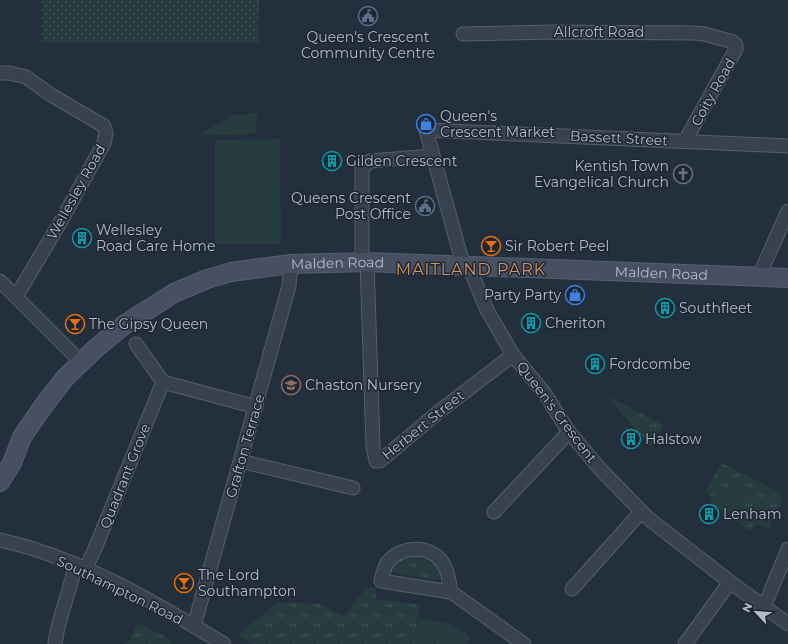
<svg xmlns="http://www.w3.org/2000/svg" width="788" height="644" font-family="Montserrat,sans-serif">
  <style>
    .grass { fill: url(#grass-tufts) }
    .park { fill: #263c3f }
    .garden { fill: url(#garden-dots) }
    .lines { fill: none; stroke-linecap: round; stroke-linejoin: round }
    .minor-casing { stroke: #565f6c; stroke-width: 15 }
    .secondary-casing { stroke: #565f6c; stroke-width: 20 }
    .minor { stroke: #38414e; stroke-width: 13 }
    .secondary { stroke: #465061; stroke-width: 18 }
    .labels { text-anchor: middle; stroke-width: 3; stroke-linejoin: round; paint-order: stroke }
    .street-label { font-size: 14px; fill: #b4bcc9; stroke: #1d2633 }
    .poi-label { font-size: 14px; fill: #b4bcc9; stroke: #1d2633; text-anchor: start }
    .quarter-label { font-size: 16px; letter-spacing: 1px; fill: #d59563; stroke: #1d2633 }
  </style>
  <defs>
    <pattern id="grass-tufts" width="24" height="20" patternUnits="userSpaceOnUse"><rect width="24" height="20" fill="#263c3f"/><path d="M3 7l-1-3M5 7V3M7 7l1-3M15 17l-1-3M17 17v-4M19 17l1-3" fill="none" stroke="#435659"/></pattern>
    <pattern id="garden-dots" width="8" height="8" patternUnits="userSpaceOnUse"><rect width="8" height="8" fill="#263c3f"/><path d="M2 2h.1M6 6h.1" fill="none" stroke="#435659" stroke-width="1.8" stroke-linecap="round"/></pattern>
  </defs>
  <rect width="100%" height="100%" fill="#242f3e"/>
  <g class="grass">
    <polygon points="611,398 664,425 651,446 609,399"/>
    <path d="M722 463 781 493 782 502 768 528 756 524 750 531 745 528 757 513 756 509 745 506C743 503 744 498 741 494 734 483 721 493 712 497L705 492Z"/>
    <path d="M411 555C428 556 435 560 442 575L436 580 393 572 392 567 397 559Z"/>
    <polygon points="367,587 376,588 376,599 420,605 415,635 440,640 442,635 456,644 253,644 238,635 277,603 282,602 319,604 344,616"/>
    <polygon points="138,623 172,640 171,644 124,644 129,642"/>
  </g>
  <g class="park">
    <polygon points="257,113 256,134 203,135 204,132 232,115"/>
    <polygon points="280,139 281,244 215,244 215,140"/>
    <path d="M731 488C745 491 740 497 745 506L758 510 757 513 745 528 709 501 712 497Z"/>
    <polygon points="418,618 451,624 471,637 467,644 456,644 442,635 441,640 415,635"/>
  </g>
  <polygon class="garden" points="42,0 259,0 258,42 42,42"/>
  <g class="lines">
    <defs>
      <g id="minor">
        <polyline points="463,34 554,32 695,33 704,34 733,42 736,45 736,49 685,141"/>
        <polyline points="0,73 9,73 26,77 51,95 104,126 106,133 104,143 61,221 16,297"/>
        <polyline points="788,146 426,130 461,257 472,274 487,310 513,355 545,394 569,432 601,470 649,519 730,582 788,624"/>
        <polyline points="362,262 362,168 370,161 432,156"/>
        <polyline points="367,262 373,446 376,461 380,461 386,456 441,410 513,355"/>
        <polyline points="759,276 788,211"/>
        <polyline points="0,281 81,362"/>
        <polyline points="136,344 163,382 256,407"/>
        <polyline points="240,461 353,488"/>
        <polyline points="494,512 569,432"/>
        <path d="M0 540C79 557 156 603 224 644"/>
        <polyline points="85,569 94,551 163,382"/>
        <polyline points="572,589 641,512"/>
        <path d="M451 592C449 584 449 575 445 567 434 544 402 544 387 563 384 568 383 575 381 581L451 592 524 644"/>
        <polyline points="764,607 788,549"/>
        <polyline points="194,626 289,286 291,264"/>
        <path d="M55 644C58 616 71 592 75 564"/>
        <polyline points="685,644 730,582"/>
      </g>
      <g id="secondary">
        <path id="s1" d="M0 482 12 463 22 437 44 405 65 378 95 349 124 325 174 293 207 279 231 272 291 264 367 262 788 278"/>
      </g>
    </defs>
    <use href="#minor" class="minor-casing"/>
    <use href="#secondary" class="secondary-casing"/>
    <use href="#minor" class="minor"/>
    <use href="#secondary" class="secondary"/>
  </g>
  <defs>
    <symbol id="civic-ring" viewBox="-11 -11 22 22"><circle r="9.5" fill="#1d2633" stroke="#5c6f8a" stroke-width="1.5"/><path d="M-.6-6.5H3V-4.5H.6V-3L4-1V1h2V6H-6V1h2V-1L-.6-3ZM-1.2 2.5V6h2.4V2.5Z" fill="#5c6f8a"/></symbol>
    <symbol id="shop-ring" viewBox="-11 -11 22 22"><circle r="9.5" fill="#1d2633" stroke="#3f7fe0" stroke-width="1.5"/><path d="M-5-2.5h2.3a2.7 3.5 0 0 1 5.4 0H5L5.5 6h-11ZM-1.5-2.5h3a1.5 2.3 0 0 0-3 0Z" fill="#3f7fe0"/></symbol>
    <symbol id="building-ring" viewBox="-11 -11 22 22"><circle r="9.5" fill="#1d2633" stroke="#0f9aa8" stroke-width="1.5"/><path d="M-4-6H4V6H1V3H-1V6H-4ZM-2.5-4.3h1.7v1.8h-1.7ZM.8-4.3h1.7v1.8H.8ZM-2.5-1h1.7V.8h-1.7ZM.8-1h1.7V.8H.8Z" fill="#0f9aa8"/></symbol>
    <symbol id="church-ring" viewBox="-11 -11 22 22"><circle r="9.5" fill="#1d2633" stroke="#6b7280" stroke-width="1.5"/><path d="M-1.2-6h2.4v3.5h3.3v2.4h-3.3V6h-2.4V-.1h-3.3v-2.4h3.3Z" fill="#6b7280"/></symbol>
    <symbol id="bar-ring" viewBox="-11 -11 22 22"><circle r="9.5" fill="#1d2633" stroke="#e8710a" stroke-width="1.5"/><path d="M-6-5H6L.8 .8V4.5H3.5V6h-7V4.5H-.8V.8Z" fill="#e8710a"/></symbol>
    <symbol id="school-ring" viewBox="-11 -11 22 22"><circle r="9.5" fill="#1d2633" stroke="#8d6e63" stroke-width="1.5"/><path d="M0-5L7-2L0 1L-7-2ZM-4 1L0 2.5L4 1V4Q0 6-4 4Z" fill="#8d6e63"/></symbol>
  </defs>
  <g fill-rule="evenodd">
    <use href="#civic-ring" x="357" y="5" width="22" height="22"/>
    <use href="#shop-ring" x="415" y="113" width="22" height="22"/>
    <use href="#building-ring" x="321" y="150" width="22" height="22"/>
    <use href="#church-ring" x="672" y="163" width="22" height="22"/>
    <use href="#civic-ring" x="414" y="195" width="22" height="22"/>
    <use href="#building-ring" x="71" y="227" width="22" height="22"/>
    <use href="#bar-ring" x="480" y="235" width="22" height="22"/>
    <use href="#shop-ring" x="564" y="284" width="22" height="22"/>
    <use href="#building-ring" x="654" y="297" width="22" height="22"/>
    <use href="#building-ring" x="520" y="312" width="22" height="22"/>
    <use href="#bar-ring" x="64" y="313" width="22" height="22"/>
    <use href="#building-ring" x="584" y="353" width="22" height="22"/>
    <use href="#school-ring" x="280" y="374" width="22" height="22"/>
    <use href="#building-ring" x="620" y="428" width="22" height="22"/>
    <use href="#building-ring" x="698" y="503" width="22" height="22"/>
    <use href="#bar-ring" x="173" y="572" width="22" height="22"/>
  </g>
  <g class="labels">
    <g class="street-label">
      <text x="599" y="37">Allcroft Road</text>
      <text transform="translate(713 92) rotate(-61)" y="5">Coity Road</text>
      <text transform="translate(619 138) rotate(3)" y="5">Bassett Street</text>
      <text transform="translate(76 192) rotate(-61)" y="5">Wellesley Road</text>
      <text dy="5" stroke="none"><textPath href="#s1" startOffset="430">Malden Road</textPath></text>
      <text dy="5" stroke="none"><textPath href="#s1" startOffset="754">Malden Road</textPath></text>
      <text transform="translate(557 412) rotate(53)" y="5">Queen's Crescent</text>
      <text transform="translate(423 425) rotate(-39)" y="5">Herbert Street</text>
      <text transform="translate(245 446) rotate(-74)" y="5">Grafton Terrace</text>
      <text transform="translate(125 476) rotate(-68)" y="5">Quadrant Grove</text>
      <text transform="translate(120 590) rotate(26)" y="5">Southampton Road</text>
    </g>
    <g class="poi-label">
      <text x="368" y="42" text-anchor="middle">Queen's Crescent<tspan x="368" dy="16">Community Centre</tspan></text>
      <text x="440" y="121">Queen's<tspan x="440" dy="16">Crescent Market</tspan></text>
      <text x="346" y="166">Gilden Crescent</text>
      <text x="669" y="171" text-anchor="end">Kentish Town<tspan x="669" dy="16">Evangelical Church</tspan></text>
      <text x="411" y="203" text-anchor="end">Queens Crescent<tspan x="411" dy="16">Post Office</tspan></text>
      <text x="96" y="235">Wellesley<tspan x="96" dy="16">Road Care Home</tspan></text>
      <text x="505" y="251">Sir Robert Peel</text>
      <text x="561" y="300" text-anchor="end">Party Party</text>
      <text x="679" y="313">Southfleet</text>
      <text x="545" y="328">Cheriton</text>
      <text x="89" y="329">The Gipsy Queen</text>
      <text x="609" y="369">Fordcombe</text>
      <text x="305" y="390">Chaston Nursery</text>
      <text x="645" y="444">Halstow</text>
      <text x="723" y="519">Lenham</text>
      <text x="198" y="580">The Lord<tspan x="198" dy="16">Southampton</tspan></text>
    </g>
    <g class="quarter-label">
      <text x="471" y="275">MAITLAND PARK</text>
    </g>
  </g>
  <g transform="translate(756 612) rotate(296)" stroke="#1d2633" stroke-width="3" paint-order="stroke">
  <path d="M0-3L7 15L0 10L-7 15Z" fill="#b4bcc9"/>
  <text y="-6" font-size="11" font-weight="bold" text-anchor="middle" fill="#b4bcc9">N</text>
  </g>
</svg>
